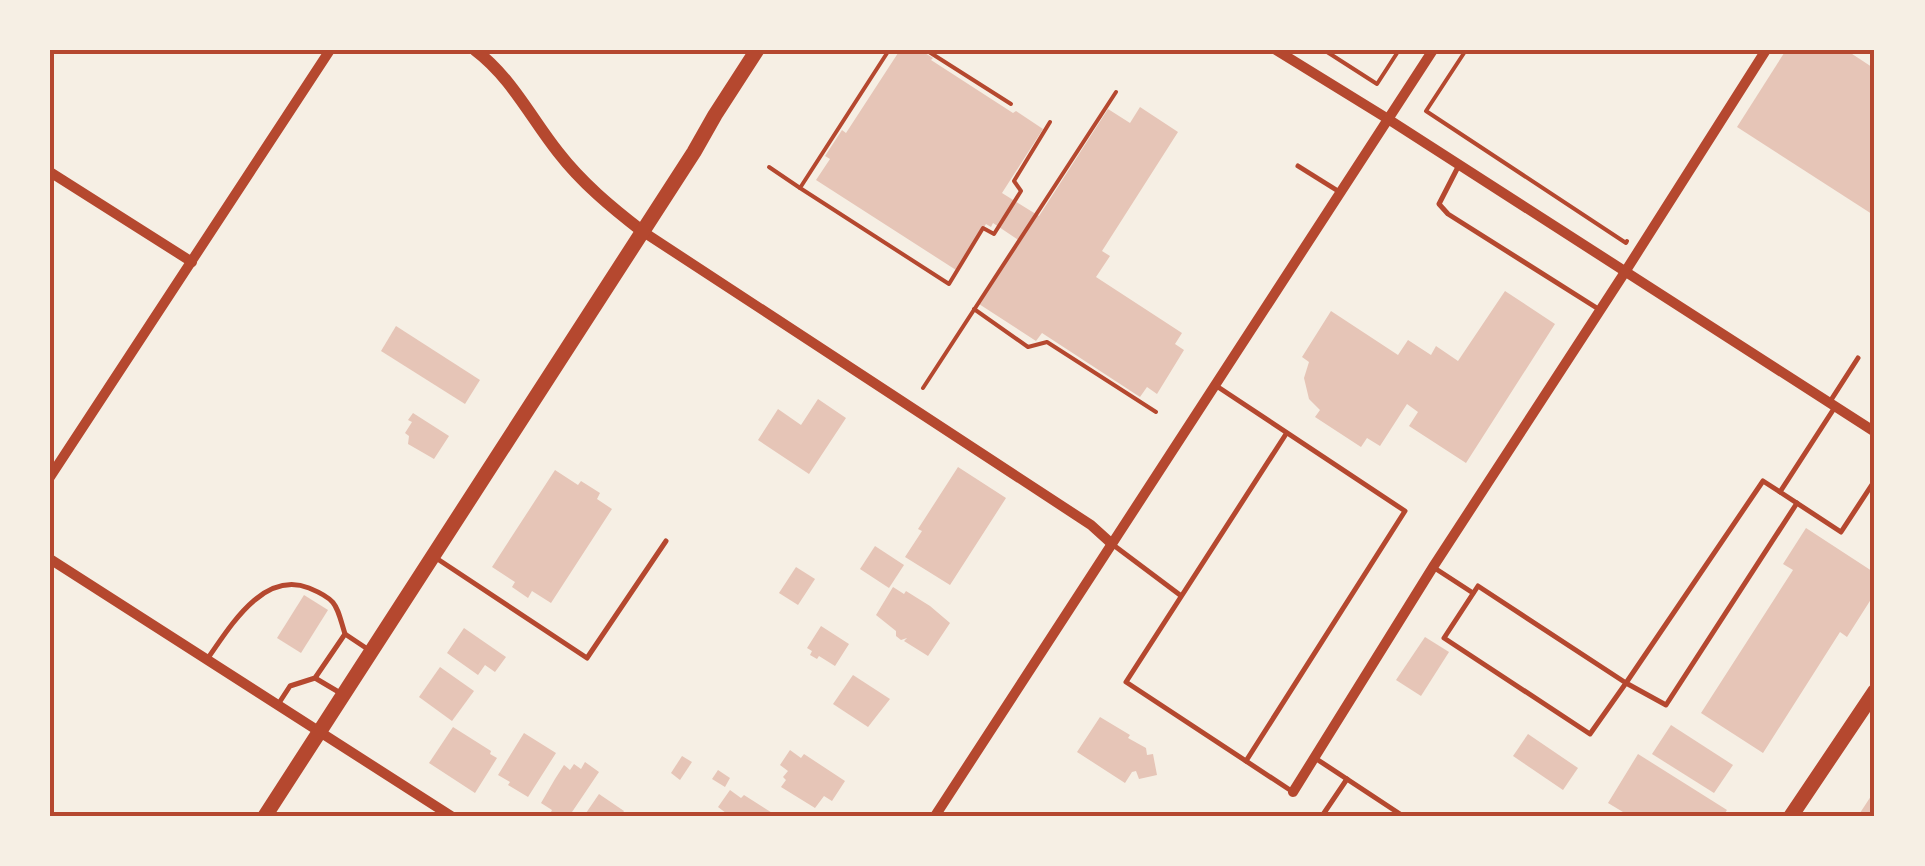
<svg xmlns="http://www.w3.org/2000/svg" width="1925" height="866" font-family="Poppins,sans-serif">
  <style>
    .building { fill: #e6c5b7 }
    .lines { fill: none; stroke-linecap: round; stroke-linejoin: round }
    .path { stroke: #b5482f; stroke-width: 4 }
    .service { stroke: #b5482f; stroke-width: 5 }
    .minor { stroke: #b5482f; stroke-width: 10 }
    .tertiary { stroke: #b5482f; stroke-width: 12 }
    .secondary { stroke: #b5482f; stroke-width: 15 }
    .neatline { fill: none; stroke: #b5482f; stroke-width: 4 }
  </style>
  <rect width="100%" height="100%" fill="#f6efe4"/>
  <g class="building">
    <polygon points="900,50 920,50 933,58 931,60 1013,113 1016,111 1043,129 1002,193 1039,216 1108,109 1130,123 1140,107 1178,132 1102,251 1110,256 1096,277 1182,333 1175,344 1184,350 1157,394 1147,387 1140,397 1042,333 1036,341 979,304 1020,241 993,223 991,227 986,224 956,270 816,180 830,159 825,156 842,130 846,133"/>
    <polygon points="1786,50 1846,50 1875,69 1875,216 1737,127"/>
    <polygon points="1505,291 1555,324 1466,463 1409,426 1418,412 1407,404 1380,446 1367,438 1361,447 1315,417 1320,410 1309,399 1304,378 1309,362 1302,357 1331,311 1398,355 1408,340 1431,355 1436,346 1458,361"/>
    <polygon points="396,326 480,380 465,404 381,351"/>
    <polygon points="818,399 846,418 809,474 758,440 778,409 801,425"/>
    <polygon points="413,413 449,436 434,459 408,444 409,436 405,433 412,422 408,420"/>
    <polygon points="958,467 1006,498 950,585 905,557 922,531 918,529"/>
    <polygon points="555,470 578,485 581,481 600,493 597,499 612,509 551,603 532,591 528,598 512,587 515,582 492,567"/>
    <polygon points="1806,528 1875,573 1875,593 1847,637 1840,632 1763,753 1701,713 1793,570 1783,564"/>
    <polygon points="875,546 904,565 889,588 860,569"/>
    <polygon points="796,567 815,579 798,605 779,593"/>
    <polygon points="893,587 904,594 906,591 930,606 950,623 928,656 904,641 907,638 901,640 896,636 896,631 876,615"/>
    <polygon points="304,595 328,610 301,653 277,638"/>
    <polygon points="821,626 849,644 835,666 819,656 817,659 810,655 812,651 807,648"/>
    <polygon points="464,628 506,657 495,672 485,665 478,675 447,653"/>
    <polygon points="1425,637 1449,652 1421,696 1396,680"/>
    <polygon points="440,667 474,691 452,721 419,697"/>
    <polygon points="853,675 890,699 868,727 833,704"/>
    <polygon points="1100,717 1130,735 1128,738 1146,748 1147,755 1153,754 1157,775 1139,779 1136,771 1132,772 1125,783 1077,752"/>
    <polygon points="1671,725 1733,765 1714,793 1652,754"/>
    <polygon points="453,727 491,751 490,754 497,758 475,793 429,763"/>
    <polygon points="524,733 556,753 528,797 508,785 510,782 498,775"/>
    <polygon points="1528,734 1578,768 1563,790 1513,756"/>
    <polygon points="790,750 801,758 804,754 845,781 832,801 824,796 815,808 781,787 786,780 783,777 788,771 780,765"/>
    <polygon points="1638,754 1727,810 1723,816 1621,816 1623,812 1608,803"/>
    <polygon points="682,756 692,762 680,780 671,773"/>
    <polygon points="585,762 599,772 572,812 574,814 572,816 553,816 550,814 552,810 541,803 555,779 564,765 570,770 574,764 581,769"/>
    <polygon points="718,770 730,778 725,787 712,779"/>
    <polygon points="730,790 741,798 744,795 777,816 730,816 718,807"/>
    <polygon points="1875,790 1875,816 1858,816"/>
    <polygon points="599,794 624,811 621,816 584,816"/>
  </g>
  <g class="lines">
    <g class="path">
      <polyline points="889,50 800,188 949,284 983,228 994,234 1021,191 1014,181 1050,122"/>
      <polyline points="926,50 1011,104"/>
      <polyline points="1324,50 1377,84 1399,50"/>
      <polyline points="1466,50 1426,111 1626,243 1627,241"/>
      <polyline points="769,167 800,188"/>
      <polyline points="974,309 1028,347 1047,342 1156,412"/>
      <polyline points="923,388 1116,92"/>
    </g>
    <g class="service">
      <polyline points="1459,165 1439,204 1448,214 1600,310"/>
      <polyline points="1298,166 1338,191"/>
      <polyline points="1215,385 1405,511 1246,761"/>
      <polyline points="1831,400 1858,358"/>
      <polyline points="1835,407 1780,492 1841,532 1875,480"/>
      <polyline points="1286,434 1126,682 1293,792"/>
      <polyline points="1780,492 1763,481 1626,683 1666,705 1797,503"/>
      <polyline points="1112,544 1180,595"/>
      <polyline points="436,558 587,658 666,541"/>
      <polyline points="1433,567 1473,593"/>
      <polygon points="1478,586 1626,683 1590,734 1444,638"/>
      <path d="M208 658C230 627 263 570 309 588 338 600 336 605 345 634"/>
      <polyline points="315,678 342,694"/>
      <polyline points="279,703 290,686 315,678 345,634 369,650"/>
      <polyline points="1315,758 1403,816"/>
      <polyline points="1322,816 1347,779"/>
    </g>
    <g class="minor">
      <polyline points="1276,50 1388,119 1875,432"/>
      <polyline points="50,172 192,262"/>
      <polyline points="642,231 1091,525 1112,544"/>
      <polyline points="50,477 330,50"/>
      <polyline points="50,559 451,816"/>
      <polyline points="1293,792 1433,567 1625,272 1766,50"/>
      <polyline points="935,816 1433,50"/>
    </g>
    <path class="tertiary" d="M475 50C511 77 531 118 558 152 582 183 611 207 642 231"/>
    <g class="secondary">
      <polyline points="265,816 694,152 715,115 757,50"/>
      <polyline points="1791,816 1875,691"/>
    </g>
  </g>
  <rect width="1925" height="866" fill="none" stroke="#f6efe4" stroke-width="105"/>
  <rect x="52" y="52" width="1820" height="762" class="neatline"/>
</svg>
